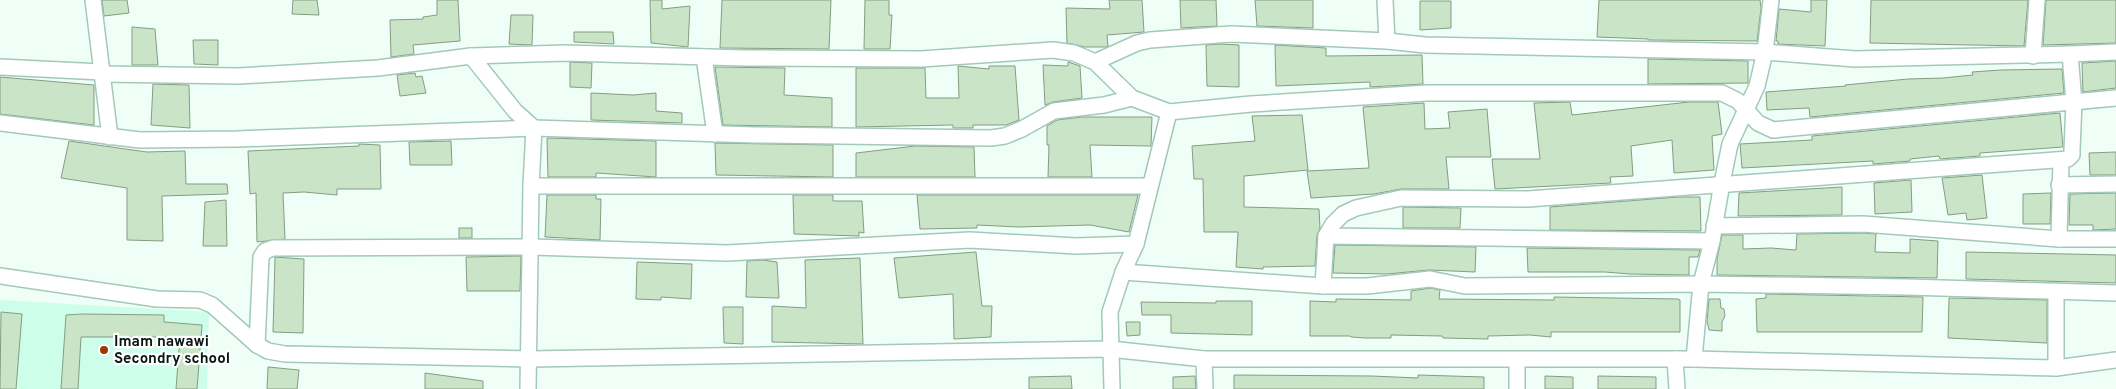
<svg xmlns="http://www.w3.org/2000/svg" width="2116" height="389" font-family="Overpass,sans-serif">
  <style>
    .built { fill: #ccfee9 }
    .building { fill: #cae4c7; stroke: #849d82 }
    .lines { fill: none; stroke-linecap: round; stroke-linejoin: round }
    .minor-casing { stroke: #a2c9b9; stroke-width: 18 }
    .minor { stroke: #fff; stroke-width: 15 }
    .poi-dot { fill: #9d3906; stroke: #fff; stroke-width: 2 }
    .labels { text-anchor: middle; stroke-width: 4.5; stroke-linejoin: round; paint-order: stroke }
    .poi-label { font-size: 15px; font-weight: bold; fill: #081712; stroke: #fff; text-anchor: start }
  </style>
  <rect width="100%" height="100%" fill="#effff8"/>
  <polygon class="built" points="0,300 209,312 207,389 0,389"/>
  <g class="building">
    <polygon points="102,0 127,0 129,13 104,16"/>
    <polygon points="293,0 317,0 319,15 292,14"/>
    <polygon points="437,0 458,0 460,41 413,45 414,54 391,57 390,20 423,19 423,17 437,15"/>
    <polygon points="650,0 662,0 662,9 690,6 688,47 651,43"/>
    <polygon points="722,0 831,0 829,49 720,48"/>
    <polygon points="865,0 889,0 889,15 892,15 890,49 864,49"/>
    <polygon points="1109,0 1142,0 1144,32 1107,35 1108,46 1106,47 1085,47 1067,43 1066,8 1110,9"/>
    <polygon points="1180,0 1216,0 1217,26 1181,28"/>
    <polygon points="1255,0 1313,0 1313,28 1257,26"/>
    <polygon points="1599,0 1760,0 1761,8 1757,41 1648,40 1648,39 1597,37"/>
    <polygon points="1811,0 1827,0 1825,46 1778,44 1778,41 1776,41 1779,9 1811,12"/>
    <polygon points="1871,0 2028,0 2024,46 1870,43"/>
    <polygon points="2046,0 2116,0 2116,43 2043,45"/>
    <polygon points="1420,1 1451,1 1451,28 1420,30"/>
    <polygon points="511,15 533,15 532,45 509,44"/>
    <polygon points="132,27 155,29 158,65 132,65"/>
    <polygon points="574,32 613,32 614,44 574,42"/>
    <polygon points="193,40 218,40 218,65 194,64"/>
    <polygon points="1220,44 1239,45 1239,87 1207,86 1206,45"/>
    <polygon points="1275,45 1326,48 1326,56 1422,55 1423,84 1370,87 1370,82 1276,86"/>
    <polygon points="1648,59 1748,61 1748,83 1648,84"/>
    <polygon points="2116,61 2116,88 2083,92 2082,63"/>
    <polygon points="570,62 592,63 591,88 570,87"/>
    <polygon points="1068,62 1080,66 1082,98 1053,102 1045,105 1043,65 1068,66"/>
    <polygon points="958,66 989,69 989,66 1015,66 1019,120 1006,125 973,125 973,128 953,128 953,125 856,127 856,68 925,68 926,98 959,98"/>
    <polygon points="715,67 785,68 784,95 832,98 832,127 723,125"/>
    <polygon points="2062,69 2064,93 1810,117 1809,108 1767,110 1766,92 1846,86 1845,85 1908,79 1943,78 1973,75 1972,72 2001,70"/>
    <polygon points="415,73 416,77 422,76 426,93 400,96 397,75"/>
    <polygon points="0,77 94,85 94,125 0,114"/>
    <polygon points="153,84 189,85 190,128 151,125"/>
    <polygon points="591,93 633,95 656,93 656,111 682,113 682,123 591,120"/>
    <polygon points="1570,102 1572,115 1689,102 1718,102 1722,134 1712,136 1714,170 1674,173 1672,140 1631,146 1633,176 1610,177 1611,183 1495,189 1492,159 1540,159 1534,103"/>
    <polygon points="1424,103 1425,129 1450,128 1448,112 1487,109 1491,157 1446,157 1449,189 1401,189 1374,194 1311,198 1307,171 1369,168 1363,107"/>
    <polygon points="2060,113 2063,147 1980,153 1980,156 1940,159 1939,156 1910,159 1910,161 1873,164 1873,161 1742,168 1740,144 1812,140 1812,136"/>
    <polygon points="1302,115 1308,170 1244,176 1244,207 1319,209 1320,228 1317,235 1315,266 1263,267 1263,269 1236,267 1238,232 1204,232 1203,179 1194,179 1192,146 1255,141 1252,116"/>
    <polygon points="1082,117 1152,117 1151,146 1090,145 1092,177 1048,177 1049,145 1047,145 1047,126 1057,120"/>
    <polygon points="547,138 656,141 656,177 596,173 596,177 548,177"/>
    <polygon points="69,141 147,152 185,151 186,184 227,184 228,194 162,196 163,241 127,240 127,188 61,178"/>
    <polygon points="451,141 452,165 410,165 409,142"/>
    <polygon points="715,143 833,145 833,177 716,175"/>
    <polygon points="359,144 380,145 381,189 337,189 337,195 304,192 283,193 285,239 257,242 256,193 250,194 248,151 359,146"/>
    <polygon points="915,146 974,147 975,177 856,177 856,153"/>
    <polygon points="2116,152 2116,175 2090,175 2089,153"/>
    <polygon points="1982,175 1987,218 1967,220 1966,213 1948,215 1942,178"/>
    <polygon points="1911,180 1912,212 1875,214 1874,183"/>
    <polygon points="1842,187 1842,215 1738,216 1739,193"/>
    <polygon points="2051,193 2050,224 2023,224 2023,194"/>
    <polygon points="2116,193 2116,229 2093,230 2093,225 2069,225 2070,194"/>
    <polygon points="547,195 596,195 596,199 601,199 600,240 545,237"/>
    <polygon points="793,195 833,195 833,201 862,201 864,233 859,232 859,236 794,234"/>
    <polygon points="917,195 1138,195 1129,232 1090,225 1018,227 977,225 977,228 920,229"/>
    <polygon points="1678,197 1700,197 1701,231 1550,230 1550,207"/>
    <polygon points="226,200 227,246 203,246 205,202"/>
    <polygon points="1403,207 1461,208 1460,228 1403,228"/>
    <rect x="459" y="228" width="13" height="10"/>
    <polygon points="1863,233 1876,234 1875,252 1910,253 1910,239 1938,241 1937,278 1717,275 1717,259 1722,235 1743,235 1743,249 1771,248 1796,250 1797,234"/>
    <polygon points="1335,245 1476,247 1475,272 1429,270 1387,274 1333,273"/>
    <polygon points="1527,248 1700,250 1698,257 1689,257 1689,275 1630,274 1605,272 1528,272"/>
    <polygon points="976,252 982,306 992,306 991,337 954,339 953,294 899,298 894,258"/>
    <polygon points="1966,252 2116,255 2116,283 1966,279"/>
    <polygon points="521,256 520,291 467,291 466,257"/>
    <polygon points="275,257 304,259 303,333 273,332"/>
    <polygon points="860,258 863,344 772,342 772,306 806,308 805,260"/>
    <polygon points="763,260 777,262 779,298 746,297 747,261"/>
    <polygon points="637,262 692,264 691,299 661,297 661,300 636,299"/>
    <polygon points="1430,288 1440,290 1439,299 1554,300 1554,297 1678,299 1680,300 1680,332 1551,332 1551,337 1530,335 1488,336 1488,339 1443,338 1442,336 1391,335 1391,338 1365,338 1351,337 1350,336 1310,336 1310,301 1336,302 1336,299 1411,300 1411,291"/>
    <polygon points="1766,294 1923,297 1922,332 1757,332 1756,299 1766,298"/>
    <polygon points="1949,298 2047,300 2047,343 1948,338"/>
    <polygon points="1709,299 1720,299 1721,308 1724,309 1725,316 1722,322 1722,331 1709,330 1707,321"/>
    <polygon points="1216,301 1252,301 1252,335 1171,333 1171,315 1142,315 1141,302 1216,303"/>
    <polygon points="723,307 743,307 743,344 724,343"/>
    <polygon points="1,312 22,314 16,389 0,389"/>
    <polygon points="82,314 164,315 164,322 202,325 197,389 176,389 180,337 81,337 78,389 61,389 66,315"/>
    <polygon points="1126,322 1140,322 1140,335 1127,336"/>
    <polygon points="268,367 299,370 297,389 267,389"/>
    <polygon points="425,373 483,381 483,389 425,389"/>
    <polygon points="1234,375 1372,376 1418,378 1418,375 1484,377 1484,389 1234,389"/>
    <polygon points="1071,376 1072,389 1029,389 1029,377"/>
    <polygon points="1195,376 1196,389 1173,389 1173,377"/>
    <polygon points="1545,376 1573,377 1573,389 1545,389"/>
    <polygon points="1598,376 1656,377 1656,389 1598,389"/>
  </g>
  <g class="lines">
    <defs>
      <g id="minor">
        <polyline points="93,0 110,137"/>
        <polyline points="1385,0 1387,41"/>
        <polyline points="471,56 566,53 745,58 921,59 1053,50 1074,53 1095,62 1132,98 1169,112 1251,104 1427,93 1722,93 1738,101 1758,123 1773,130 2116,98"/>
        <polyline points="2033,56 2037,0"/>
        <polyline points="704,57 715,134"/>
        <polyline points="1095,62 1137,43 1150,40 1231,34 1387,41 1425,45 1765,52 1855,59 2070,54"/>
        <polyline points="0,67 102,72"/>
        <polyline points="102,74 239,76 378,68 471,56 515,111 534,128 531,186 528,389"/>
        <polyline points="0,123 140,140 237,139 534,128 755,135 991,138 1005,136 1022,129 1054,111 1104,105 1132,98"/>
        <polyline points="2059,185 2116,184"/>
        <polyline points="531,186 1149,186"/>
        <polyline points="1714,226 1863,224 2059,239 2116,239"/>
        <polyline points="1326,236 1712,241"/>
        <polyline points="2059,239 2061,160"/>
        <polyline points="1123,272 1136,244 1169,112"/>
        <polyline points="0,276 157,299 200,300 212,305 257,345 268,351 285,354 530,359 1110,349 1204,359 1694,359 2056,368 2116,360"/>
        <polyline points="1323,286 1326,236 1333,224 1343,214 1356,208 1401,198 1528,199 2068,159 2072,155 2072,150 2074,102 2070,54 2116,52"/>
        <polyline points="2056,291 2056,368"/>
        <polyline points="257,345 261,257 265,251 273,248 531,247 727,253 970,240 1076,246 1136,244"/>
        <polyline points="1204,359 1205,389"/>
        <polyline points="1675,359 1677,389"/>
        <polyline points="1694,359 1701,284 1712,241 1722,183 1730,144 1757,86 1765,52 1771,0"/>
        <polyline points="1112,389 1110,312 1123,272 1323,286 1367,286 1430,279 1465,286 1701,284 1907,287 2116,293"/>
        <polyline points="1517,389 1517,360"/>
      </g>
    </defs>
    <use href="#minor" class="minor-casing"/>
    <use href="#minor" class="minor"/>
  </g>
  <circle class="poi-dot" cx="104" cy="350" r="5"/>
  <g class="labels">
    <g class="poi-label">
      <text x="114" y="346">Imam nawawi<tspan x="114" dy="17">Secondry school</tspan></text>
    </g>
  </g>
</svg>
